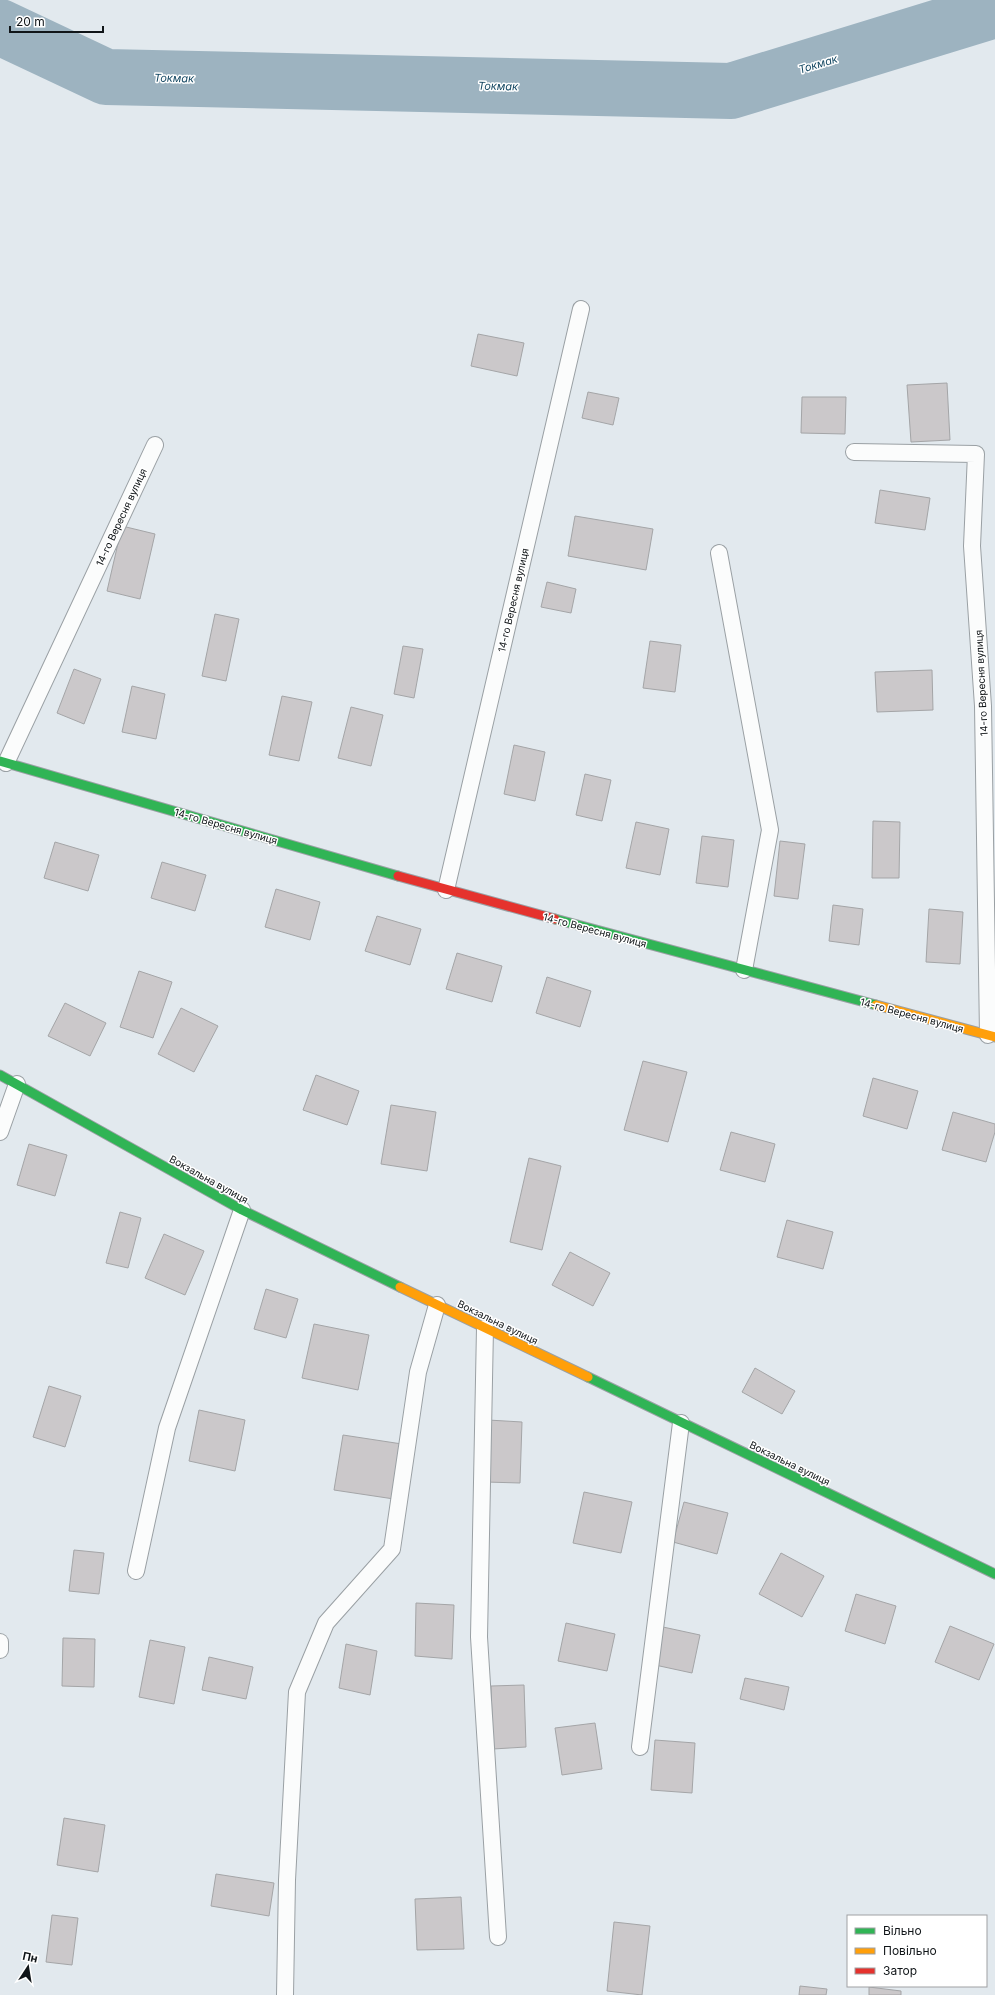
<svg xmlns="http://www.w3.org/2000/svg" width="995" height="1995" font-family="Inter,sans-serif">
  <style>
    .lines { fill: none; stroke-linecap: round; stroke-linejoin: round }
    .river { stroke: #9db3c0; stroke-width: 56 }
    .building { fill: #cbc8ca; stroke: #a4a5a7 }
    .lane-casing { stroke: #9aa0a4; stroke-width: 18 }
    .fast-casing { stroke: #9aa0a4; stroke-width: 11 }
    .slow-casing { stroke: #9aa0a4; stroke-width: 11 }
    .jam-casing { stroke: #9aa0a4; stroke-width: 11 }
    .lane { stroke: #fbfcfc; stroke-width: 16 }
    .fast { stroke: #30b455; stroke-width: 9 }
    .slow { stroke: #ff9f0a; stroke-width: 9 }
    .jam { stroke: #e5322d; stroke-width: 9 }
    .labels { text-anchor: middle; stroke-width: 3; stroke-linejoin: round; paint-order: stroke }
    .street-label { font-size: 10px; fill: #101518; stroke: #fff }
    .water-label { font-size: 11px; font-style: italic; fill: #124661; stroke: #fff }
  </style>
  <rect width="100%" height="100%" fill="#e2e9ee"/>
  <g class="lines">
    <polyline class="river" points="0,27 106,77 731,91 995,10"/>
  </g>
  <g class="building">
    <polygon points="478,334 524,343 517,376 471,366"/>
    <polygon points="947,383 950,440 911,442 907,385"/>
    <polygon points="588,392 619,398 613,425 582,418"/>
    <polygon points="802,397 846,397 845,434 801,433"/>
    <polygon points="880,490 930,498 925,530 875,523"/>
    <polygon points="575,516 653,529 646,570 568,556"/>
    <polygon points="122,526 155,534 140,599 107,591"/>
    <polygon points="547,582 576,589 571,613 541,607"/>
    <polygon points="215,614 239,619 226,681 202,676"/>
    <polygon points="650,641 681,645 675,692 643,688"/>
    <polygon points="403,646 423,649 414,698 394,694"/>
    <polygon points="74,669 101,679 84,724 57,713"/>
    <polygon points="932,670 933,710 877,712 875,672"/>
    <polygon points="132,686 165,694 156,739 122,732"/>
    <polygon points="282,696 312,702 299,761 269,755"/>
    <polygon points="351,707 383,715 371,766 338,758"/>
    <polygon points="514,745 545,752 535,801 504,794"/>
    <polygon points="585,774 611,780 602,821 576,815"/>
    <polygon points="873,821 900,822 899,878 872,878"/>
    <polygon points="636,822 669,829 660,875 626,868"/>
    <polygon points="702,836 734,840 728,887 696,883"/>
    <polygon points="780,841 805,844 798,899 774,896"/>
    <polygon points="55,842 99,855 88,891 44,878"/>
    <polygon points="162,862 206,875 195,911 151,898"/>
    <polygon points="276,889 320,902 310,940 265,927"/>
    <polygon points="833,905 863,909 859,945 829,941"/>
    <polygon points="929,909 963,912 960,964 926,962"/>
    <polygon points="377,916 421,929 410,965 365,951"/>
    <polygon points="457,953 502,966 492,1002 446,989"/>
    <polygon points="139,971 172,982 153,1038 120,1027"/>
    <polygon points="547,977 591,991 580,1027 536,1013"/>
    <polygon points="65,1003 106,1023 90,1056 48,1036"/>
    <polygon points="181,1008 218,1026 194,1072 158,1054"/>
    <polygon points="643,1061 687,1072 668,1142 624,1130"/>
    <polygon points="316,1075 359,1091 347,1125 303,1110"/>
    <polygon points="873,1078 918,1091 907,1129 863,1116"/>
    <polygon points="391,1105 436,1112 427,1171 381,1164"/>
    <polygon points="953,1112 995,1124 995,1132 986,1162 942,1150"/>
    <polygon points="731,1132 775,1144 765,1182 720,1170"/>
    <polygon points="29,1144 67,1155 55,1196 17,1185"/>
    <polygon points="529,1158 561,1166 542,1250 510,1242"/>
    <polygon points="120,1212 141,1218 128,1268 106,1263"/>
    <polygon points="787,1220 833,1232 823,1269 777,1257"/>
    <polygon points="164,1234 204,1251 185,1295 145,1278"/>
    <polygon points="570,1252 610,1273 593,1306 552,1285"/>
    <polygon points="266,1289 298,1299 286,1338 254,1329"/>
    <polygon points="314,1324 369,1335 358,1390 302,1378"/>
    <polygon points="755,1368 795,1391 782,1414 742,1392"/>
    <polygon points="49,1386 81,1396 65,1447 33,1437"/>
    <polygon points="199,1410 245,1420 235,1471 189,1461"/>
    <polygon points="488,1420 522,1422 520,1483 486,1482"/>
    <polygon points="343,1435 402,1444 394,1499 334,1490"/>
    <polygon points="584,1492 632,1502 621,1553 573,1543"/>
    <polygon points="684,1502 728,1513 717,1554 673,1542"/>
    <polygon points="74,1550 104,1553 99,1594 69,1591"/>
    <polygon points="781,1553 824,1576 802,1617 759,1594"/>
    <polygon points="856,1594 896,1606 885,1644 845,1631"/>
    <polygon points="416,1603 454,1605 452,1659 415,1656"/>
    <polygon points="566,1623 615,1634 607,1671 558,1661"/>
    <polygon points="950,1626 994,1644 979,1680 935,1662"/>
    <polygon points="663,1627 700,1635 692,1673 655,1665"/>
    <polygon points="63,1638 95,1639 94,1687 62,1686"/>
    <polygon points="150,1640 185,1647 174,1704 139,1697"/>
    <polygon points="346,1644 377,1651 370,1695 339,1688"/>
    <polygon points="209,1657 253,1667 246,1699 202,1690"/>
    <polygon points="745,1678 789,1687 784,1710 740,1699"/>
    <polygon points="524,1685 526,1747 493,1749 491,1686"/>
    <polygon points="595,1723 602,1769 562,1775 555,1728"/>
    <polygon points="655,1740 695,1743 692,1793 651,1790"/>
    <polygon points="64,1818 105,1825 98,1872 57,1865"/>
    <polygon points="216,1874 274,1883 269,1916 211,1906"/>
    <polygon points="461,1897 464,1949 417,1950 415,1899"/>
    <polygon points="52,1915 78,1918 72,1965 46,1962"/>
    <polygon points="614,1922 650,1926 642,1995 607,1991"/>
    <polygon points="800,1986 827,1989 826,1995 799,1995"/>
    <polygon points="869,1987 901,1991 901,1995 869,1995"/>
  </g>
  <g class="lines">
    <defs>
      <g id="lane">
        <polyline points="854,452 976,454 972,546 983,706 988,1035"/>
        <polyline points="719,553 770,830 744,970"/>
        <polyline points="6,763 155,445"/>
        <polyline points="446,890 581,309"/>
        <polyline points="0,1132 17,1084"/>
        <polyline points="485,1328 479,1637 498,1937"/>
        <polyline points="136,1571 167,1428 242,1210"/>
        <polyline points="0,1642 0,1650"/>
        <polyline points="640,1747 681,1423"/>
        <polyline points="285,1995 287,1880 297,1692 326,1623 392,1549 418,1372 437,1305"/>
      </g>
      <g id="fast">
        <polyline points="0,761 398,876"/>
        <polyline points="555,919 876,1005"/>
        <polyline points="0,1075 242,1210 400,1287"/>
        <polyline points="588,1377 995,1574"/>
      </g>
      <g id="slow">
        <polyline points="876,1005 995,1037"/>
        <polyline points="400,1287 588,1377"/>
      </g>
      <polyline id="jam" points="398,876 555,919"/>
    </defs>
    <use href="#lane" class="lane-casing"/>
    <use href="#fast" class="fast-casing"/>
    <use href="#slow" class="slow-casing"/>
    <use href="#jam" class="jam-casing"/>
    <use href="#lane" class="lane"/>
    <use href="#fast" class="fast"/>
    <use href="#slow" class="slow"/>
    <use href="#jam" class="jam"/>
  </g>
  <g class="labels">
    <g class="street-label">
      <text transform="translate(121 517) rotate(-65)" y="4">14-го Вересня вулиця</text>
      <text transform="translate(513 600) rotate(-77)" y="4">14-го Вересня вулиця</text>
      <text transform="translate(981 683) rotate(-93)" y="4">14-го Вересня вулиця</text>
      <text transform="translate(226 826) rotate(16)" y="4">14-го Вересня вулиця</text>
      <text transform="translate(595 930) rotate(15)" y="4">14-го Вересня вулиця</text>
      <text transform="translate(912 1015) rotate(15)" y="4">14-го Вересня вулиця</text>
      <text transform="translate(209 1179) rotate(29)" y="4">Вокзальна вулиця</text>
      <text transform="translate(498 1322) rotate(26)" y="4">Вокзальна вулиця</text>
      <text transform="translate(790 1463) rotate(26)" y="4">Вокзальна вулиця</text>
    </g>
    <g class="water-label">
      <text transform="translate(818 64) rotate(-17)" y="4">Токмак</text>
      <text transform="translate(174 78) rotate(1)" y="4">Токмак</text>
      <text transform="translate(498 86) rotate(1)" y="4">Токмак</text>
    </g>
  </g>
  <rect x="847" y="1915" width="140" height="72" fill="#ffffff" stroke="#9fa1a3"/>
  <rect x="855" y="1928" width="20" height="6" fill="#30b455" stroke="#9fa1a3"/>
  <text x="883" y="1935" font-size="12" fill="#101518">Вільно</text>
  <rect x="855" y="1948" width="20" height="6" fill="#ff9f0a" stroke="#9fa1a3"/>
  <text x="883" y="1955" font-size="12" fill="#101518">Повільно</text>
  <rect x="855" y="1968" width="20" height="6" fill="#e5322d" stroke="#9fa1a3"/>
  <text x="883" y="1975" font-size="12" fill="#101518">Затор</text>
  <g transform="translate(28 1967) rotate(12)" stroke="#ffffff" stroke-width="3" paint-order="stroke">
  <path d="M0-3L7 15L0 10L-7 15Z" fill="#101518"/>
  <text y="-6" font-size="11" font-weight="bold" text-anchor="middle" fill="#101518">Пн</text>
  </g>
  <path d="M10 26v6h93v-6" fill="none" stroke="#101518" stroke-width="2"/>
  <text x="16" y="26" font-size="12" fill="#101518" stroke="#ffffff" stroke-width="3" paint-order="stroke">20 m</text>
</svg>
